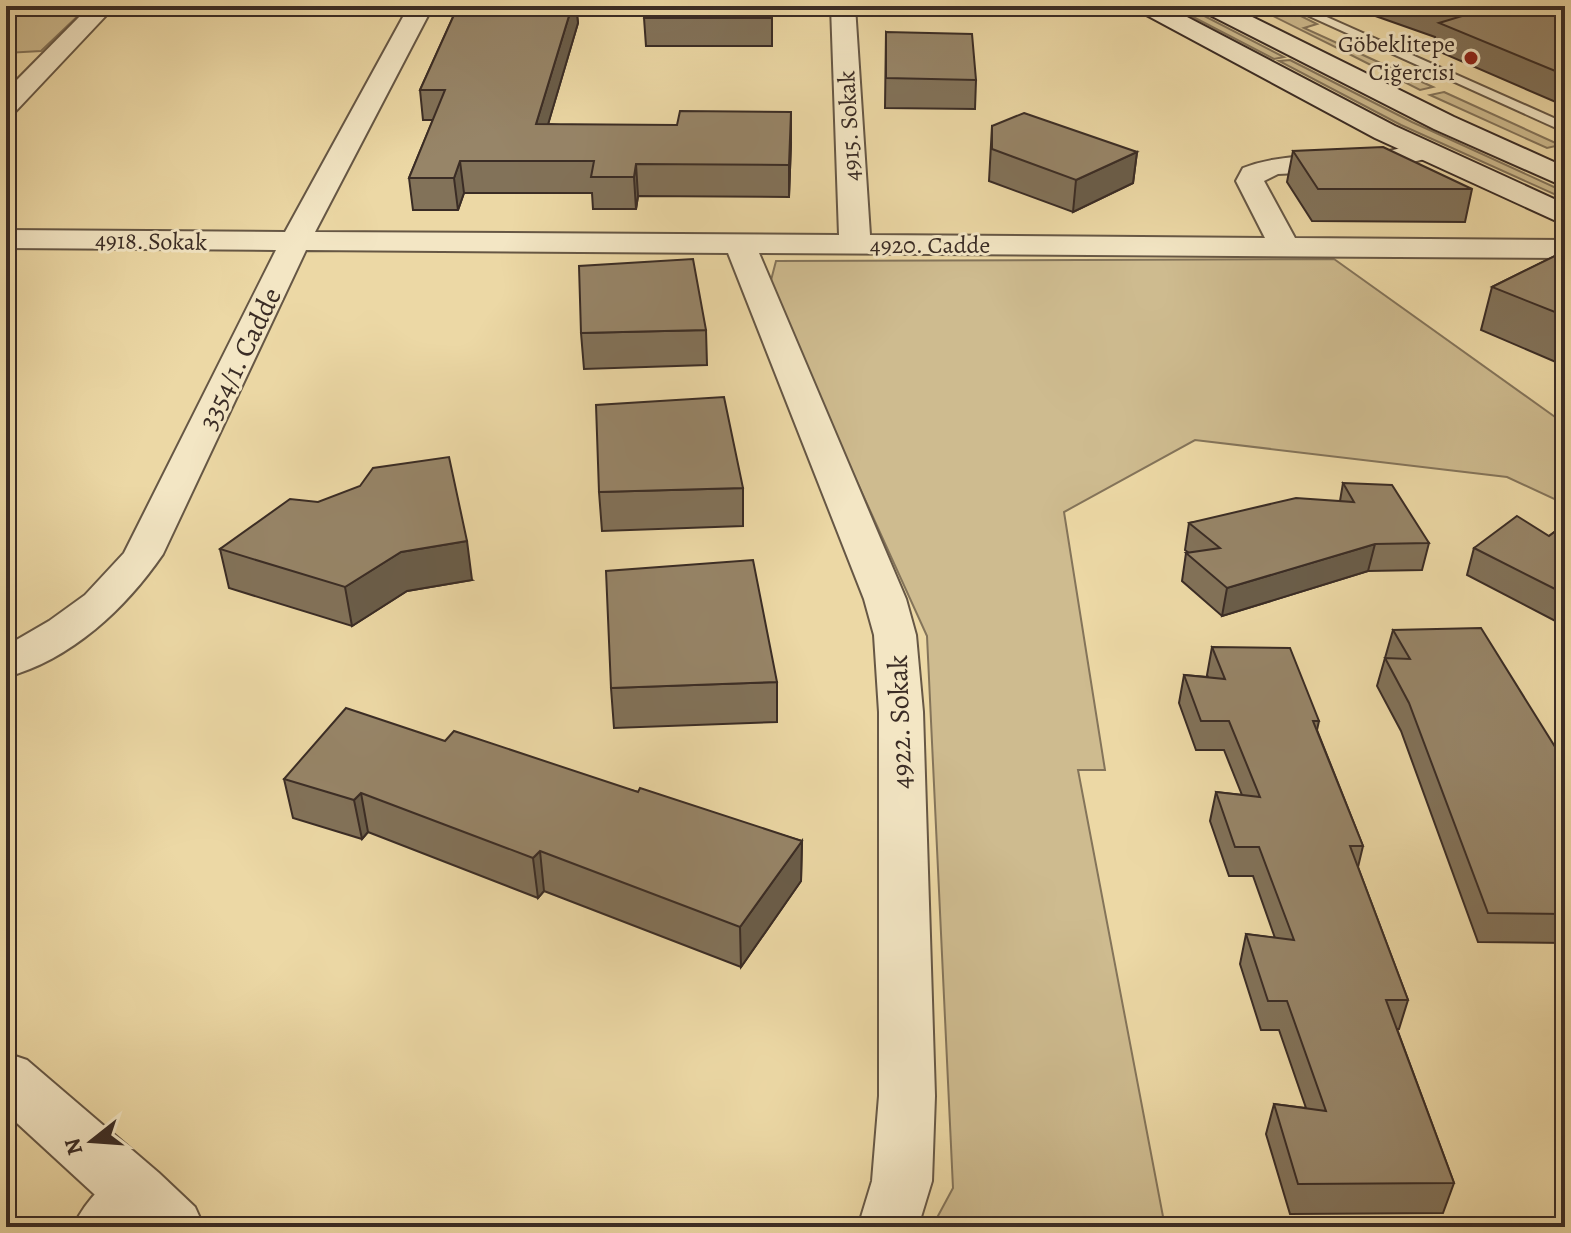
<svg xmlns="http://www.w3.org/2000/svg" width="1571" height="1233" font-family="Alegreya,serif">
  <style>
    .green { fill: #cebb8f; stroke: #84745a; stroke-width: 2 }
    .lines { fill: none; stroke-linecap: round; stroke-linejoin: round }
    .service-casing { stroke: #665745; stroke-width: 4 }
    .minor-casing { stroke: #665745; stroke-width: 4 }
    .tertiary-casing { stroke: #665745; stroke-width: 4 }
    .secondary-casing { stroke: #3a2c25; stroke-width: 4 }
    .service { fill: #f3e6c4; fill-rule: evenodd }
    .minor { fill: #f3e6c4; fill-rule: evenodd }
    .tertiary { fill: #f3e6c4; fill-rule: evenodd }
    .secondary { fill: #f3e6c4; fill-rule: evenodd }
    .wall { fill: #827259; stroke: #3a2c25; stroke-width: 2 }
    .shaded-wall { fill: #6a5d49; stroke: #3a2c25; stroke-width: 2 }
    .building { fill: #978568; stroke: #3a2c25; stroke-width: 2 }
    .poi-dot { fill: #8f2418; stroke: #f3e6c4; stroke-width: 3 }
    .labels { text-anchor: middle; stroke-width: 6; stroke-linejoin: round; paint-order: stroke }
    .far-poi-label { font-size: 24px; fill: #3a2c25; stroke: #f3e6c4; text-anchor: end }
    .far-street-label { font-size: 24px; fill: #3a2c25; stroke: #f3e6c4 }
    .street-label { font-size: 28px; fill: #3a2c25; stroke: #f3e6c4 }
  </style>
  <rect width="100%" height="100%" fill="#ecd8a5"/>
  <filter id="stains"><feTurbulence type="fractalNoise" baseFrequency=".0025" numOctaves="4"/><feColorMatrix values="0 0 0 0 .2 0 0 0 0 .09 0 0 0 0 .02 0 0 0 .5 -.17"/></filter>
  <radialGradient id="worn" r=".72"><stop offset=".6" stop-color="#630" stop-opacity="0"/><stop offset="1" stop-color="#630" stop-opacity=".3"/></radialGradient>
  <g class="green">
    <polygon points="1172,6 1185,6 1284,57 1274,59"/>
    <polygon points="1253,6 1281,6 1317,24 1304,28 1346,47 1339,49"/>
    <polygon points="82,12 41,51 6,53 6,16"/>
    <polygon points="1352,50 1433,87 1420,90 1345,52"/>
    <polygon points="1290,60 1412,122 1565,192 1565,199 1401,125 1279,61"/>
    <polygon points="1444,92 1560,145 1547,148 1430,95"/>
    <polygon points="1334,259 1562,422 1565,421 1565,504 1507,477 1195,440 1064,512 1105,770 1078,770 1165,1227 932,1227 953,1188 927,636 769,288 776,261"/>
  </g>
  <g class="lines">
    <defs>
      <polygon id="service" points="1287,6 1302,6 1565,123 1565,132"/>
      <g id="minor">
        <polygon points="90,6 115,6 15,112 6,114 6,91"/>
        <path d="M409 6H433L315 232 839 235 831 6H855L870 235 1265 238 1236 181 1243 168C1287 151 1333 158 1379 153 1397 151 1415 141 1434 145L1438 151 1434 157 1381 169 1278 174 1264 181 1295 238 1565 240V258L759 253 906 599 916 635 923 712 935 1096 932 1181 918 1227H858L872 1181 879 1096V712L874 635 864 599 728 253 306 250 163 554C126 608 71 660 6 677V646L49 621 85 595 124 553 276 250 6 248V230L285 232Z"/>
        <path d="M137 1166 158 1174 167 1192 158 1210 142 1227H73C86 1199 108 1177 137 1166Z"/>
      </g>
      <polygon id="tertiary" points="6,1053 27,1060 159,1173 195,1207 204,1227 130,1227 6,1113"/>
      <g id="secondary">
        <polygon points="1136,6 1166,6 1395,126 1565,204 1565,225 1375,138 1139,11"/>
        <polygon points="1199,6 1230,6 1454,117 1565,167 1565,187 1434,129 1202,11"/>
      </g>
    </defs>
    <use href="#service" class="service-casing"/>
    <use href="#minor" class="minor-casing"/>
    <use href="#tertiary" class="tertiary-casing"/>
    <use href="#secondary" class="secondary-casing"/>
    <use href="#service" class="service"/>
    <use href="#minor" class="minor"/>
    <use href="#tertiary" class="tertiary"/>
    <use href="#secondary" class="secondary"/>
  </g>
  <g class="wall">
    <polygon points="458,6 576,6 578,23 548,124 791,143 789,197 638,196 636,209 593,209 592,193 464,193 458,210 413,210 409,178 433,120 423,120 420,90"/>
    <polygon points="772,6 772,46 646,46 644,18"/>
    <polygon points="1347,6 1565,6 1565,106 1433,49 1435,37"/>
    <polygon points="886,32 976,80 975,109 885,108"/>
    <polygon points="992,126 1137,152 1133,183 1073,212 989,181"/>
    <polygon points="1293,151 1472,189 1465,222 1312,221 1287,182"/>
    <polygon points="1565,251 1565,366 1481,330 1492,287"/>
    <polygon points="706,330 707,365 584,369 581,333"/>
    <polygon points="1343,483 1429,543 1422,570 1368,571 1222,616 1182,581 1186,553 1189,553 1185,550 1189,523 1340,501"/>
    <polygon points="743,488 743,526 602,531 599,492"/>
    <polygon points="318,502 472,580 407,591 352,626 229,588 220,549"/>
    <polygon points="1565,524 1565,626 1467,575 1474,548 1549,536"/>
    <polygon points="1393,630 1565,773 1565,943 1478,942 1401,731 1377,686"/>
    <polygon points="1212,647 1319,721 1317,730 1363,846 1358,867 1408,1000 1399,1029 1397,1029 1454,1183 1443,1213 1290,1214 1266,1134 1274,1104 1306,1108 1279,1030 1261,1030 1240,964 1246,934 1275,938 1253,876 1229,876 1210,821 1216,792 1242,795 1224,750 1196,750 1179,703 1184,675 1208,677 1207,675"/>
    <polygon points="777,682 777,722 614,728 611,688"/>
    <polygon points="445,741 638,792 802,841 801,881 741,967 544,891 538,898 368,832 362,839 293,818 284,779"/>
  </g>
  <g class="shaded-wall">
    <polygon points="572,6 576,6 578,23 539,155 536,124"/>
    <polygon points="791,112 791,143 789,197 789,165"/>
    <polygon points="1137,152 1133,183 1073,212 1076,180"/>
    <polygon points="460,161 464,193 458,210 454,178"/>
    <polygon points="636,164 638,196 636,209 634,177"/>
    <polygon points="467,541 472,580 407,591 352,626 345,587 401,552"/>
    <polygon points="1375,544 1368,571 1222,616 1227,588"/>
    <polygon points="361,793 368,832 362,839 354,800"/>
    <polygon points="802,841 801,881 741,967 740,927"/>
    <polygon points="540,851 544,891 538,898 533,858"/>
  </g>
  <g class="building">
    <polygon points="458,6 572,6 536,124 677,125 680,111 791,112 789,165 636,164 634,177 591,177 594,161 460,161 454,178 409,178 445,90 420,90"/>
    <polygon points="646,6 771,6 771,18 644,18"/>
    <polygon points="1427,6 1565,6 1565,75 1439,23 1459,17"/>
    <polygon points="886,32 972,34 976,80 886,78"/>
    <polygon points="1024,113 1137,152 1076,180 992,149 992,126"/>
    <polygon points="1383,147 1472,189 1318,189 1293,151"/>
    <polygon points="1565,251 1565,316 1492,287"/>
    <polygon points="693,259 706,330 581,333 579,266"/>
    <polygon points="724,397 743,488 599,492 596,405"/>
    <polygon points="449,457 467,541 401,552 345,587 220,549 290,499 318,502 360,486 373,468"/>
    <polygon points="1343,483 1392,485 1429,543 1375,544 1227,588 1186,553 1220,548 1189,523 1296,498 1354,502"/>
    <polygon points="1517,516 1549,536 1565,524 1565,594 1474,548"/>
    <polygon points="753,560 777,682 611,688 606,571"/>
    <polygon points="1481,628 1557,750 1565,773 1565,914 1488,913 1409,703 1385,658 1410,659 1393,630"/>
    <polygon points="1212,647 1290,648 1319,721 1313,721 1363,846 1350,846 1408,1000 1386,1000 1454,1183 1298,1184 1274,1104 1326,1111 1287,1001 1268,1001 1246,934 1294,940 1259,847 1235,847 1216,792 1260,797 1229,721 1201,721 1184,675 1225,679"/>
    <polygon points="346,708 445,741 454,731 638,792 640,788 802,841 740,927 540,851 533,858 361,793 354,800 284,779"/>
  </g>
  <circle class="poi-dot" cx="1471" cy="58" r="8"/>
  <g class="labels">
    <g class="far-poi-label">
      <text x="1455" y="52">Göbeklitepe<tspan x="1455" dy="28">Ciğercisi</tspan></text>
    </g>
    <g class="far-street-label">
      <text transform="translate(849 126) rotate(-93)" y="8">4915. Sokak</text>
      <text transform="translate(151 241) rotate(1)" y="8">4918. Sokak</text>
      <text x="930" y="253">4920. Cadde</text>
    </g>
    <g class="street-label">
      <text transform="translate(239 358) rotate(-64)" y="10">3354/1. Cadde</text>
      <text transform="translate(899 722) rotate(-92)" y="10">4922. Sokak</text>
    </g>
  </g>
  <rect width="1571" height="1233" fill="none" stroke="#ecd8a5" stroke-width="32"/>
  <rect x="8" y="8" width="1555" height="1217" fill="none" stroke="#3a2c25" stroke-width="4"/>
  <rect x="16" y="16" width="1539" height="1201" fill="none" stroke="#3a2c25" stroke-width="2"/>
  <g transform="translate(92 1141) rotate(253)" stroke="#f3e6c4" stroke-width="6" paint-order="stroke">
  <path d="M0-6L14 30L0 20L-14 30Z" fill="#3a2c25"/>
  <text y="-12" font-size="22" font-weight="bold" text-anchor="middle" fill="#3a2c25">N</text>
  </g>
  <rect width="100%" height="100%" filter="url(#stains)"/>
  <rect width="100%" height="100%" fill="url(#worn)"/>
</svg>
